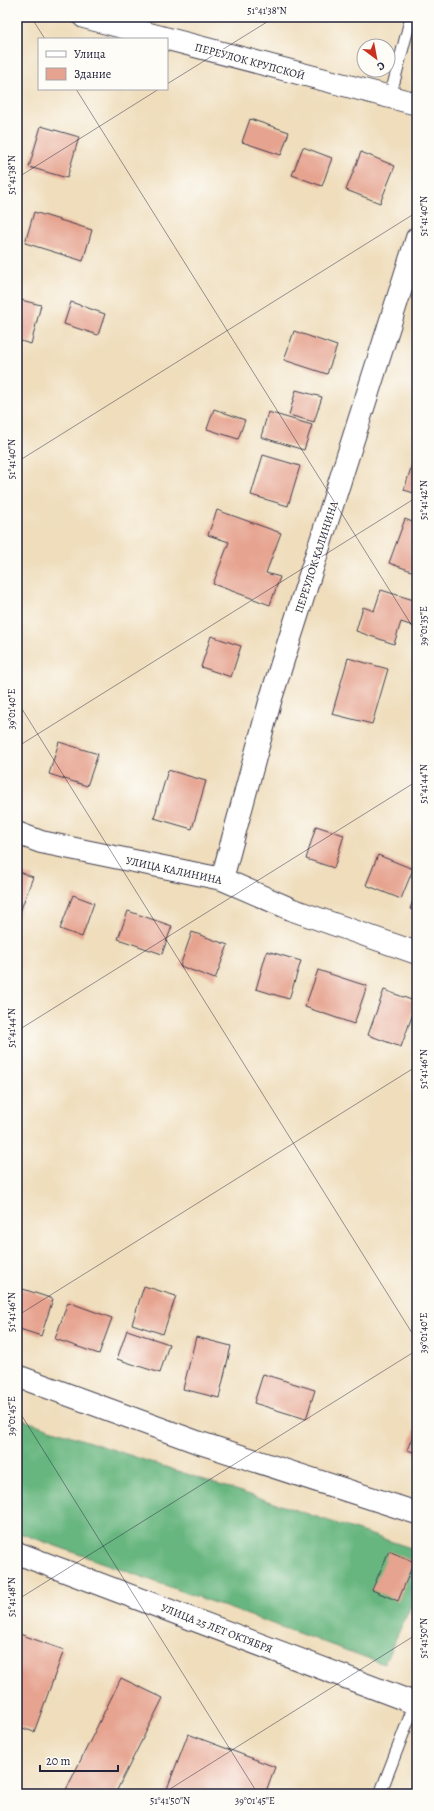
<svg xmlns="http://www.w3.org/2000/svg" width="434" height="1811" font-family="Alegreya,serif">
  <style>
    .forest { fill: #68b67f; stroke: #456c5d }
    .building { fill: #e6a38f }
    .lines { fill: none; stroke-linecap: round; stroke-linejoin: round }
    .lane-casing { stroke: #413e4e; stroke-width: 13 }
    .street-casing { stroke: #413e4e; stroke-width: 24 }
    .secondary-casing { stroke: #413e4e; stroke-width: 24 }
    .lane { stroke: #fff; stroke-width: 11 }
    .street { stroke: #fff; stroke-width: 22 }
    .secondary { stroke: #fff; stroke-width: 22 }
    .ticks { fill: none; stroke: #22223b; stroke-width: 1; stroke-opacity: 0.45 }
    .labels { text-anchor: middle; stroke-width: 3; stroke-linejoin: round; paint-order: stroke }
    .street-label { font-size: 11px; fill: #22223b; stroke: #fdfcf7 }
    .neatline { fill: none; stroke: #22223b; stroke-width: 1.5 }
    .ticks-label { font-size: 10px; text-anchor: middle; fill: #22223b }
  </style>
  <rect width="100%" height="100%" fill="#fdfcf7"/>
  <filter id="ink" filterUnits="userSpaceOnUse"><feTurbulence type="fractalNoise" baseFrequency=".025" numOctaves="2"/><feDisplacementMap in="SourceGraphic" scale="8" xChannelSelector="R" yChannelSelector="G"/><feConvolveMatrix kernelMatrix="1 2 1 2 8 2 1 2 1" color-interpolation-filters="sRGB"/></filter>
  <filter id="wash" filterUnits="userSpaceOnUse"><feTurbulence type="fractalNoise" baseFrequency=".012" numOctaves="4" result="noise"/><feDisplacementMap in="SourceGraphic" scale="16" xChannelSelector="R" yChannelSelector="G"/><feGaussianBlur stdDeviation="0.9" result="paint"/><feColorMatrix in="noise" values="0 0 0 0 0 0 0 0 0 0 0 0 0 0 0 0 0 1.4 0 .05"/><feComposite in="paint" operator="in"/></filter>
  <g filter="url(#wash)">
    <rect width="100%" height="100%" fill="#efddbb"/>
    <polygon class="forest" points="17,1418 417,1550 417,1593 384,1664 17,1532"/>
    <g id="blocks">
      <g class="building">
        <polygon points="250,119 289,132 281,155 242,142"/>
        <polygon points="41,126 79,137 67,178 29,167"/>
        <polygon points="303,147 332,158 322,186 292,175"/>
        <polygon points="361,152 395,166 380,203 346,190"/>
        <polygon points="34,212 92,230 83,261 25,243"/>
        <polygon points="17,299 41,305 31,344 17,340"/>
        <polygon points="71,302 105,314 98,335 64,324"/>
        <polygon points="294,331 337,346 327,374 284,360"/>
        <polygon points="296,390 322,397 314,422 289,415"/>
        <polygon points="214,409 245,420 238,439 207,429"/>
        <polygon points="268,412 312,425 304,450 261,437"/>
        <polygon points="417,449 417,494 404,490"/>
        <polygon points="263,455 300,466 288,506 251,495"/>
        <polygon points="217,510 281,533 266,573 280,577 270,605 213,584 229,542 208,535"/>
        <polygon points="405,519 417,524 417,573 389,563"/>
        <polygon points="381,590 417,601 416,627 401,622 394,644 356,631 363,607 374,611"/>
        <polygon points="211,636 241,646 231,677 201,667"/>
        <polygon points="348,658 388,669 372,724 332,714"/>
        <polygon points="59,742 98,754 87,786 49,774"/>
        <polygon points="168,770 206,781 192,829 154,818"/>
        <polygon points="316,826 344,835 334,868 306,859"/>
        <polygon points="378,855 413,869 401,899 366,885"/>
        <polygon points="17,871 33,877 17,920"/>
        <polygon points="417,889 417,911 410,909"/>
        <polygon points="73,895 94,903 82,937 60,929"/>
        <polygon points="128,911 172,926 162,954 118,939"/>
        <polygon points="192,932 228,945 215,979 180,966"/>
        <polygon points="267,951 301,961 289,999 256,989"/>
        <polygon points="318,970 367,986 354,1024 305,1007"/>
        <polygon points="384,990 417,1002 401,1047 368,1035"/>
        <polygon points="144,1286 176,1296 163,1334 132,1324"/>
        <polygon points="17,1287 53,1299 41,1336 17,1328"/>
        <polygon points="68,1302 112,1318 99,1354 55,1339"/>
        <polygon points="127,1330 169,1344 160,1373 117,1359"/>
        <polygon points="196,1337 231,1346 219,1398 183,1389"/>
        <polygon points="263,1374 315,1390 306,1419 254,1403"/>
        <polygon points="417,1425 417,1453 407,1450"/>
        <polygon points="389,1551 414,1562 398,1601 372,1590"/>
        <polygon points="17,1633 64,1650 34,1732 17,1726"/>
        <polygon points="121,1678 163,1698 115,1794 64,1794"/>
        <polygon points="188,1734 275,1767 265,1794 165,1794"/>
      </g>
    </g>
  </g>
  <g filter="url(#ink)">
    <use href="#blocks" fill-opacity="0" stroke="#413e4e" stroke-width="1"/>
    <g class="lines">
      <defs>
        <g id="lane">
          <polyline points="390,97 411,17"/>
          <polyline points="380,1794 415,1703"/>
        </g>
        <g id="street">
          <polyline points="84,17 417,104"/>
          <polyline points="17,833 41,842 222,879 293,910 417,953"/>
          <polyline points="222,879 271,698 417,238"/>
          <polyline points="17,1376 197,1442 417,1513"/>
        </g>
        <polyline id="secondary" points="17,1553 417,1704"/>
      </defs>
      <use href="#lane" class="lane-casing"/>
      <use href="#street" class="street-casing"/>
      <use href="#secondary" class="secondary-casing"/>
      <use href="#lane" class="lane"/>
      <use href="#street" class="street"/>
      <use href="#secondary" class="secondary"/>
    </g>
  </g>
  <path class="ticks" d="M31 17 45 39M167 84 275 17M76 89 417 634M17 178 159 89M17 462 417 212M17 701 417 1341M17 747 417 497M17 1031 417 781M17 1316 417 1066M17 1408 258 1794M17 1600 417 1350M162 1794 417 1634"/>
  <g class="labels">
    <g class="street-label">
      <text transform="translate(250 61) rotate(15)" y="4">ПЕРЕУЛОК КРУПСКОЙ</text>
      <text transform="translate(316 557) rotate(-72)" y="4">ПЕРЕУЛОК КАЛИНИНА</text>
      <text transform="translate(174 870) rotate(12)" y="4">УЛИЦА КАЛИНИНА</text>
      <text transform="translate(217 1628) rotate(21)" y="4">УЛИЦА 25 ЛЕТ ОКТЯБРЯ</text>
    </g>
  </g>
  <rect width="434" height="1811" fill="none" stroke="#fdfcf7" stroke-width="44"/>
  <rect x="38" y="38" width="130" height="52" fill="#fdfcf7" stroke="#a5a5ac"/>
  <rect x="46" y="51" width="20" height="6" fill="#ffffff" stroke="#a5a5ac"/>
  <text x="74" y="58" font-size="12" fill="#22223b">Улица</text>
  <rect x="46" y="68" width="20" height="12" fill="#e6a38f" stroke="#a5a5ac"/>
  <text x="74" y="78" font-size="12" fill="#22223b">Здание</text>
  <g transform="translate(376 58) rotate(148)"><circle r="19" fill="#fdfcf7" stroke="#a5a5ac"/>
  <path d="M0-3L7 15L0 10L-7 15Z" fill="#c8321e"/>
  <text y="-6" font-size="11" font-weight="bold" text-anchor="middle" fill="#22223b">С</text>
  </g>
  <path d="M40 1765v6h78v-6" fill="none" stroke="#22223b" stroke-width="2"/>
  <text x="46" y="1765" font-size="12" fill="#22223b" stroke="#fdfcf7" stroke-width="3" paint-order="stroke">20 m</text>
  <rect x="22" y="22" width="390" height="1767" class="neatline"/>
  <g class="ticks-label">
    <text x="267" y="14">51°41'38"N</text>
    <text transform="translate(11 175) rotate(-90)" y="4">51°41'38"N</text>
    <text transform="translate(423 216) rotate(-90)" y="4">51°41'40"N</text>
    <text transform="translate(11 459) rotate(-90)" y="4">51°41'40"N</text>
    <text transform="translate(423 500) rotate(-90)" y="4">51°41'42"N</text>
    <text transform="translate(423 626) rotate(-90)" y="4">39°01'35"E</text>
    <text transform="translate(11 709) rotate(-90)" y="4">39°01'40"E</text>
    <text transform="translate(423 784) rotate(-90)" y="4">51°41'44"N</text>
    <text transform="translate(11 1028) rotate(-90)" y="4">51°41'44"N</text>
    <text transform="translate(423 1069) rotate(-90)" y="4">51°41'46"N</text>
    <text transform="translate(11 1312) rotate(-90)" y="4">51°41'46"N</text>
    <text transform="translate(423 1333) rotate(-90)" y="4">39°01'40"E</text>
    <text transform="translate(11 1416) rotate(-90)" y="4">39°01'45"E</text>
    <text transform="translate(11 1597) rotate(-90)" y="4">51°41'48"N</text>
    <text transform="translate(423 1638) rotate(-90)" y="4">51°41'50"N</text>
    <text x="170" y="1804">51°41'50"N</text>
    <text x="255" y="1804">39°01'45"E</text>
  </g>
</svg>
